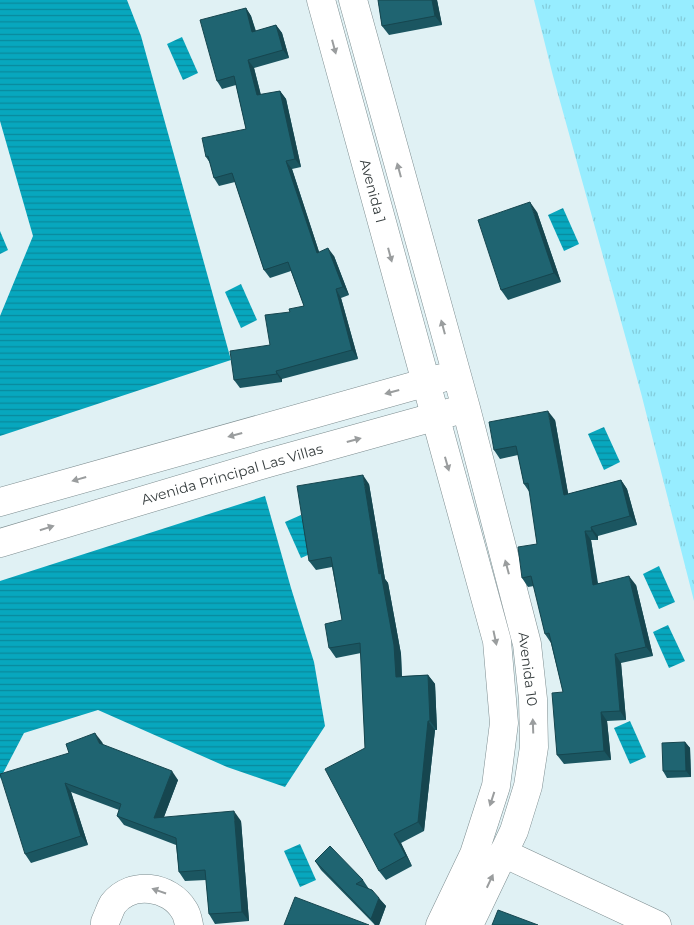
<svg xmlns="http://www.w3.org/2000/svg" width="694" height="925" font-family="Montserrat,sans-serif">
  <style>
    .grass { fill: url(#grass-tufts) }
    .water { fill: url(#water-rules) }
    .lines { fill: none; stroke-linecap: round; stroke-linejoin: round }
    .minor-casing { stroke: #7d8d90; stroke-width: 29 }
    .minor { stroke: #fff; stroke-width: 28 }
    .wall { fill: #1b5661 }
    .shaded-wall { fill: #16464f }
    .building { fill: #1f6471; stroke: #16464f }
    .oneway { fill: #9a9d9e }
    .labels { text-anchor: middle; stroke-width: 5; stroke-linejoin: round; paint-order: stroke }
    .street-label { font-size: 14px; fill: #343b3c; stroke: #fff }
  </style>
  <defs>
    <pattern id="grass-tufts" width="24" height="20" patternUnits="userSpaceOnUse" patternTransform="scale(1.25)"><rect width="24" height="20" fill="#97edff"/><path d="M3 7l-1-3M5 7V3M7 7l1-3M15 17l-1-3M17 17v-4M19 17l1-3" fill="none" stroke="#83ccdb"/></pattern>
    <pattern id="water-rules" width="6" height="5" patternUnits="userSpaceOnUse" patternTransform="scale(1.25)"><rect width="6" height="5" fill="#07a7be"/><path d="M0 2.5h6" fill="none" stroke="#09899c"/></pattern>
  </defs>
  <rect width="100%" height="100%" fill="#e0f1f4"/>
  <polygon class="grass" points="534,0 694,0 694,601 641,393 553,76"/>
  <g class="water">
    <polygon points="0,0 127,0 141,36 231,360 0,436 0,316 33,236 0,121"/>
    <polygon points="182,37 198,73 183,80 167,44"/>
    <polygon points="563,208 579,244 564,251 548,215"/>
    <polygon points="0,231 8,250 0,254"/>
    <polygon points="241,284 257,320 241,328 225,292"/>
    <polygon points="604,427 620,462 604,470 588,434"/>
    <polygon points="265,496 291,588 314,662 325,726 285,787 227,767 98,710 24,733 0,779 0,581"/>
    <polygon points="301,515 317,551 301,558 285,522"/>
    <polygon points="659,566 675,602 659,609 643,574"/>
    <polygon points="668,625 685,661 669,668 653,632"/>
    <polygon points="630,721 646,757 630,764 614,728"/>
    <polygon points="300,844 316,880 300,887 284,851"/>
  </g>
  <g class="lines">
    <defs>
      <g id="minor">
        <polyline points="321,0 497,641 504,723 496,786 474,854 440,925"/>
        <polyline points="353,0 466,408 527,644 533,699 534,747 528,786 514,831 469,925"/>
        <polyline points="0,502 442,378"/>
        <polyline points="0,543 268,463 452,412"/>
        <polyline points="503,853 657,925"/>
        <path d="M105 925V922C108 916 110 909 113 904 131 880 170 886 184 910 187 914 188 920 189 925"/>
      </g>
    </defs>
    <use href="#minor" class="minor-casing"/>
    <use href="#minor" class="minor"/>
  </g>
  <g class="wall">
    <polygon points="378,0 437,0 442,25 389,35 382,26"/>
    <polygon points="246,8 251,16 256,31 276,25 282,33 289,58 254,68 261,95 280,91 286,99 301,167 292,169 319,252 334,256 349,295 341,298 358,359 282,379 282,382 240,388 234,380 270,345 290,312 304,306 291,271 270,278 264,270 235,182 219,186 214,178 210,163 206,157 246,129 236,85 222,89 217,81"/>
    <polygon points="537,212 561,282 508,300 501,290"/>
    <polygon points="555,420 568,494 621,480 627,489 637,525 598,536 598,540 591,540 598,583 636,585 653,656 621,663 626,720 607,721 611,760 564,764 557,755 563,692 551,643 545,634 534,586 528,587 522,578 537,544 530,493 524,484 518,455 500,459 494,450"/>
    <polygon points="369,484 385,579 388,583 401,654 402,676 428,675 435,684 437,730 435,730 424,831 401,843 412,866 386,880 379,871 365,748 361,653 336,658 329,648 342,620 332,567 316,570 309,561"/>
    <polygon points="102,742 103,745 178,780 164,817 241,821 249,921 215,924 209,914 206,880 185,881 179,872 176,845 124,825 117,816 119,810 71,792 88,845 31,863 25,854 69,753"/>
    <polygon points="685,742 690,748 691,777 667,778 663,771"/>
    <polygon points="315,861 363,880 369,889 386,906 379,925 375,925 321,870"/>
  </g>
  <g class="shaded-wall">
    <polygon points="432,0 437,0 442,25 435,16"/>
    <polygon points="246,8 251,16 258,40 252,32"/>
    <polygon points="276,25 282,33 289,58 283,50"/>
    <polygon points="248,60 254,68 263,104 257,95"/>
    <polygon points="280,91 286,99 301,167 295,159"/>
    <polygon points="286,161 292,169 322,261 317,253"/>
    <polygon points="530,202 537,212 561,282 554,273"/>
    <polygon points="328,248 334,256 349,295 343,287"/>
    <polygon points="336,289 341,298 358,359 352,350"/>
    <polygon points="276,371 282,379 282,382 277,374"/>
    <polygon points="548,411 555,420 570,504 564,495"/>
    <polygon points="363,475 369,484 385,579 388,583 401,654 402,686 396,677"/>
    <polygon points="621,480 627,489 637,525 630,516"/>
    <polygon points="591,527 598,536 598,540 592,531"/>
    <polygon points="585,531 591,540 599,594 593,585"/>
    <polygon points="629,576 636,585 653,656 646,647"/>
    <polygon points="615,654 621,663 626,720 620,711"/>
    <polygon points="428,675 435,684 437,730 430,721"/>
    <polygon points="601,712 607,721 611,760 604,751"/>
    <polygon points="428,721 435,730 424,831 418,822"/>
    <polygon points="95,733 102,742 106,753 99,743"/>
    <polygon points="685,742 690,748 691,777 686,771"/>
    <polygon points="172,771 178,780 160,827 154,818"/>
    <polygon points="65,783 71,792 88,845 81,836"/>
    <polygon points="234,811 241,821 249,921 242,912"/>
    <polygon points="394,834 401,843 412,866 406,856"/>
    <polygon points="379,898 386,906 379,925 375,925 371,919"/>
  </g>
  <g class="building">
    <polygon points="378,0 432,0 435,16 382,26"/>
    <polygon points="246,8 252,32 276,25 283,50 248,60 257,95 280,91 295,159 286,161 317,253 328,248 343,287 336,289 352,350 276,371 277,374 234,380 230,351 270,345 265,315 290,312 289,309 304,306 288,262 264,270 232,173 214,178 208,156 206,157 202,138 246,129 234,76 217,81 200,20"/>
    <polygon points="530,202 554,273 501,290 478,220"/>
    <polygon points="548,411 564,495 621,480 630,516 591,527 592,531 585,531 593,585 629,576 646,647 615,654 620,711 601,712 604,751 557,755 552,693 563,692 549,633 545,634 531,576 522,578 518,547 537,544 528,483 524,484 516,446 494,450 489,422"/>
    <polygon points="363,475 379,574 381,573 394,645 396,677 428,675 430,721 428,721 418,822 394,834 406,856 379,871 325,769 365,748 360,643 329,648 325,624 342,620 331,557 309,561 297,486"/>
    <polygon points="95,733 99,743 172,771 154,818 234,811 242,912 209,914 205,870 179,872 176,838 117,816 121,804 65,783 81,836 25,854 0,774 69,753 66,744"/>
    <polygon points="685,742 686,771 663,771 662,743"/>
    <polygon points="330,846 363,880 356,884 372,890 379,898 371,919 315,861"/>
    <polygon points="295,897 369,925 284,925"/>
    <polygon points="498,910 538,925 492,925"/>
  </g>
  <defs><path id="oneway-solid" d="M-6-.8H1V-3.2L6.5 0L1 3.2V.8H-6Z" transform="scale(1.25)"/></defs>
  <g class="oneway">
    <use href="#oneway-solid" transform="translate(334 47) rotate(75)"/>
    <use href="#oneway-solid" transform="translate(399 170) rotate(-105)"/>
    <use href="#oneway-solid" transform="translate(390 255) rotate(75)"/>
    <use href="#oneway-solid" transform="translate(443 327) rotate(-105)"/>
    <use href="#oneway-solid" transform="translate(392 392) rotate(165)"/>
    <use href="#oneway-solid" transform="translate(235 435) rotate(165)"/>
    <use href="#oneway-solid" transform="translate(354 440) rotate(-15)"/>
    <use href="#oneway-solid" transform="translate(447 464) rotate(74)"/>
    <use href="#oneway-solid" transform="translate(79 479) rotate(164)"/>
    <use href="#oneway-solid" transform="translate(47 528) rotate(-17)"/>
    <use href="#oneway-solid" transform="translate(507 567) rotate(-105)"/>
    <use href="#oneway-solid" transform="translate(495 638) rotate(78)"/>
    <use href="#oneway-solid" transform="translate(533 726) rotate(-92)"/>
    <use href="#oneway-solid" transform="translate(492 799) rotate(108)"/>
    <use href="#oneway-solid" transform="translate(490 881) rotate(-65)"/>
    <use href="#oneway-solid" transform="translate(159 891) rotate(-161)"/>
  </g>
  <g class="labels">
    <g class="street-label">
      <text transform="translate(373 191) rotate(75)" y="5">Avenida 1</text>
      <text transform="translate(232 474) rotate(-16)" y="5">Avenida Principal Las Villas</text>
      <text transform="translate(528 669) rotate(83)" y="5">Avenida 10</text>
    </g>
  </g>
</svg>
